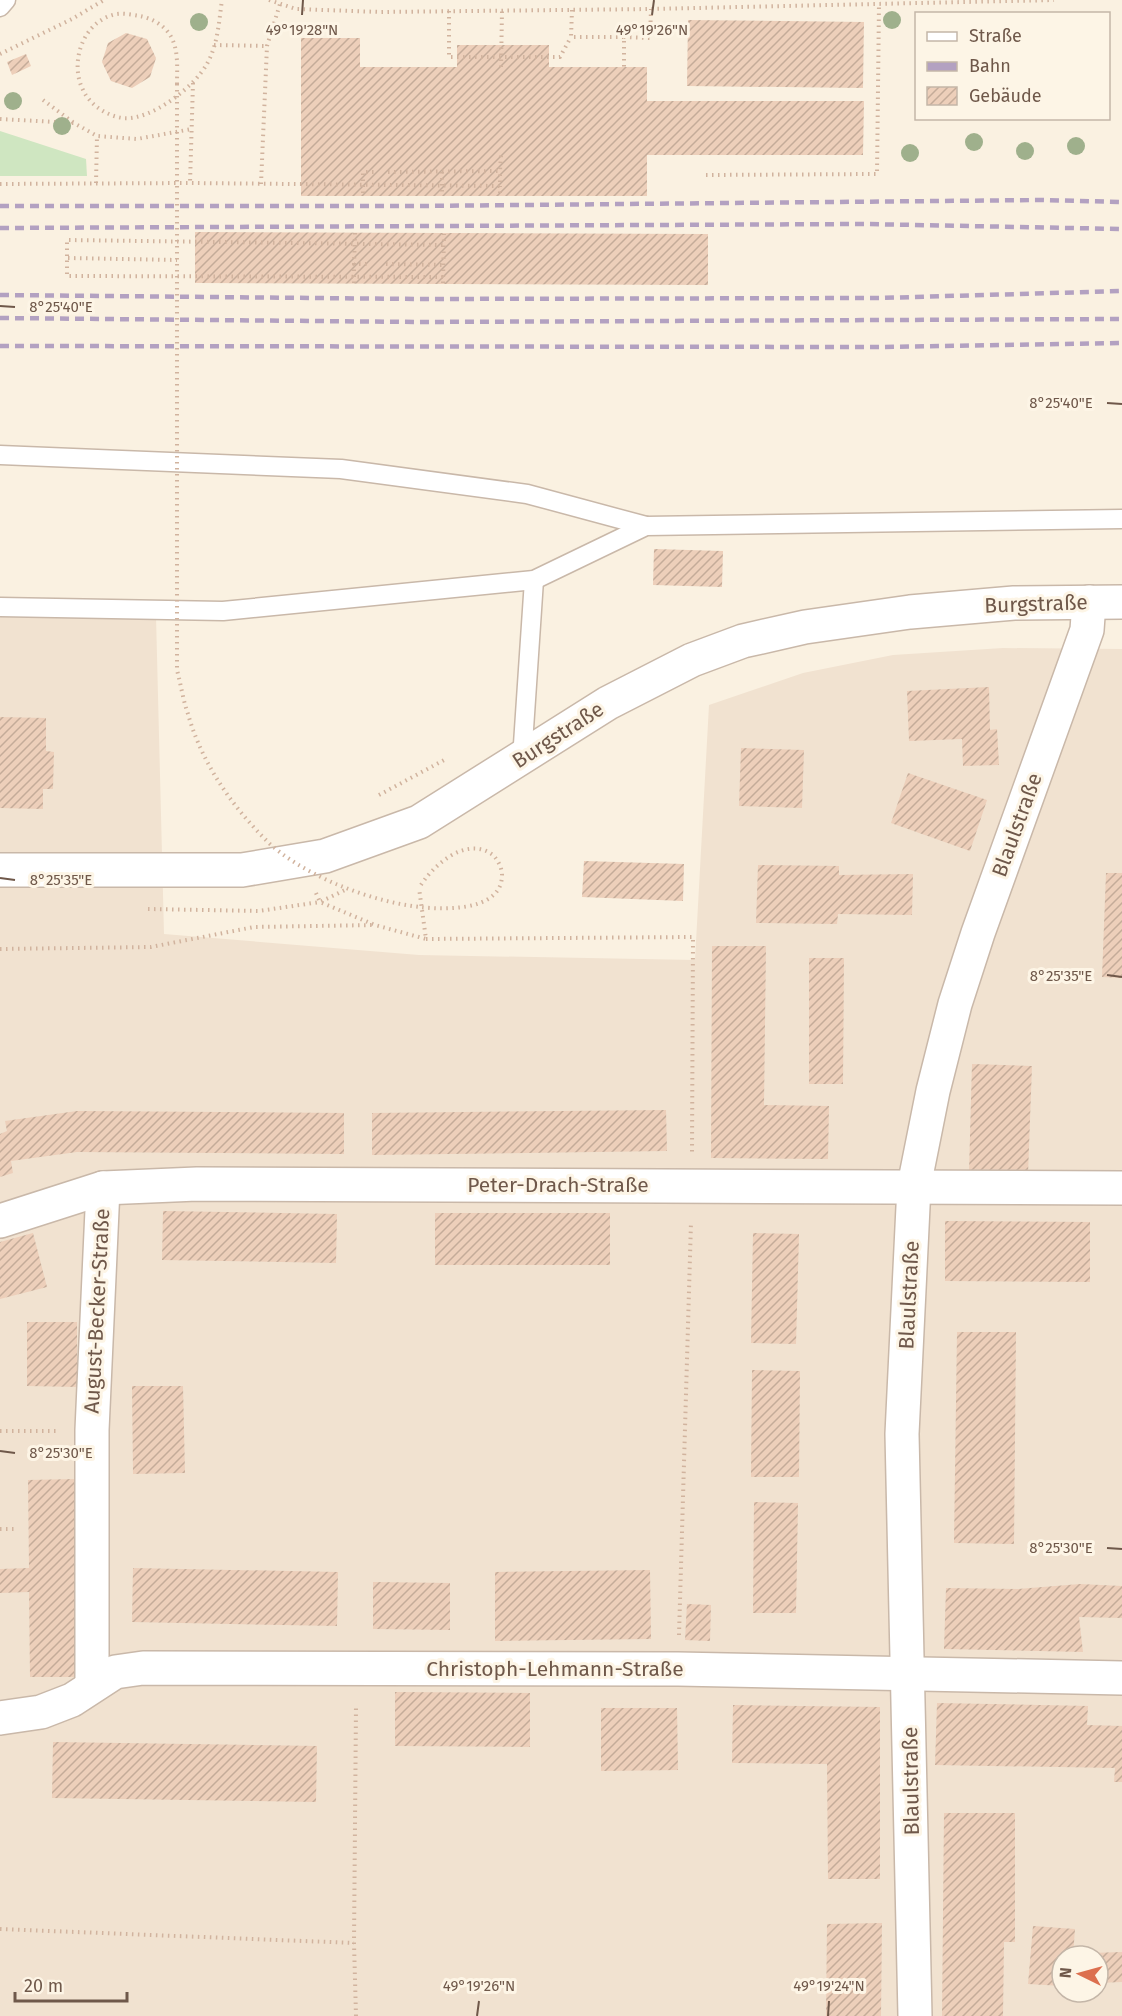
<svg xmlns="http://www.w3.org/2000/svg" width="1122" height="2016" font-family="'Fira Sans',sans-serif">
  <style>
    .residential { fill: #f1e2d0; fill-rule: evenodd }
    .green { fill: #cfe6c1 }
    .building { fill: url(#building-hatch) }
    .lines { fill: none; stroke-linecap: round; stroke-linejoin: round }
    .lane-casing { stroke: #c9b8a9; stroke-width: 21 }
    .street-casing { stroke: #c9b8a9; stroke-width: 36 }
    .path { stroke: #d1b39e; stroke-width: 4; stroke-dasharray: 1.5 4.5; stroke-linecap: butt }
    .lane { stroke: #fff; stroke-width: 18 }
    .street { stroke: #fff; stroke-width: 33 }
    .rail { stroke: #b3a1c1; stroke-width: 4.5; stroke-dasharray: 9 6; stroke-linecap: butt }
    .path-bridge { stroke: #d1b39e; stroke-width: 4; stroke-dasharray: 1.5 4.5; stroke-linecap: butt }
    .tree { fill: #9fb08c }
    .ticks { fill: none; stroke: #6f584a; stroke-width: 2 }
    .labels { text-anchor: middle; stroke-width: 6; stroke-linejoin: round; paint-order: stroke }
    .street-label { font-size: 21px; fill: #6f584a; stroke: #fdf5e6 }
    .ticks-label { font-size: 15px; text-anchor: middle; fill: #6f584a; stroke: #fdf5e6; stroke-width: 6; stroke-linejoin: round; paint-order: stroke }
  </style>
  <defs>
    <pattern id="building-hatch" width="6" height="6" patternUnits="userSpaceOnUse" patternTransform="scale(1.5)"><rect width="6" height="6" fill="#edcfba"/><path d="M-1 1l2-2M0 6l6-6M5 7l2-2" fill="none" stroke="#c4ab99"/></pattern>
  </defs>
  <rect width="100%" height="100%" fill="#faf1e1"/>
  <path class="residential" d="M0 614 156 616 164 934 419 955 695 960 709 705 803 673 893 655 1003 648 1122 649V2016H0ZM1062 1956H1098V1992H1062Z"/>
  <polygon class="green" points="0,131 86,159 87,176 0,176"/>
  <g class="building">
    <polygon points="688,20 864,22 863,88 687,86"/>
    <polygon points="126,33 147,39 156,58 150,77 132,88 111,81 102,62 108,43"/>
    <polygon points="301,38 360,38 360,67 457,67 457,45 549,45 549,67 647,67 647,101 864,101 863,155 647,155 647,196 301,196"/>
    <polygon points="26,54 31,66 12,75 7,62"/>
    <polygon points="195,232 708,234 708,285 195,283"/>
    <polygon points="654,549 723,551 722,587 653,585"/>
    <polygon points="989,687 990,730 997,729 999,765 963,766 962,739 909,741 907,691"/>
    <polygon points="0,717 46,718 46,751 54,752 53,789 43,789 43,809 0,808"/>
    <polygon points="741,748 804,750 802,808 739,806"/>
    <polygon points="908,773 987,800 970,851 891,823"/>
    <polygon points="584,861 684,864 683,901 582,897"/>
    <polygon points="758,865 839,866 839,875 913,874 912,915 838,914 837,924 756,923"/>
    <polygon points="1106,873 1122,873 1122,978 1102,977"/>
    <polygon points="712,946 766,946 764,1105 829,1106 828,1159 711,1158"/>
    <polygon points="809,958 844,958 843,1084 809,1084"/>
    <polygon points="972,1064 1032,1066 1028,1174 969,1172"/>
    <polygon points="666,1110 667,1151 372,1155 372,1113"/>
    <polygon points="77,1111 344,1113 344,1154 77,1152 11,1161 13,1173 0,1177 0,1134 7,1131 5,1121"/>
    <polygon points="163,1211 337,1214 336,1263 162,1260"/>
    <rect x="435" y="1213" width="175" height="52"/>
    <polygon points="945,1221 1090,1222 1090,1282 945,1281"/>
    <polygon points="33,1233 47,1287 0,1299 0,1242"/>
    <polygon points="753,1233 799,1234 796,1344 751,1343"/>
    <polygon points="27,1322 77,1322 77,1387 27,1386"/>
    <polygon points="957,1332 1016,1332 1014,1544 954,1543"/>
    <polygon points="752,1370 800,1371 799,1477 751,1477"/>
    <polygon points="132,1386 183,1386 185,1473 133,1474"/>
    <polygon points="76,1479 78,1677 30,1677 29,1592 0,1593 0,1569 29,1568 28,1480"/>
    <polygon points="754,1502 798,1503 796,1613 753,1613"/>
    <polygon points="133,1568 338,1572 337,1626 132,1622"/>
    <polygon points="650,1570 651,1639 495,1641 495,1572"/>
    <polygon points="373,1582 450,1583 450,1630 373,1629"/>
    <polygon points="1080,1584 1122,1586 1122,1618 1079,1617 1083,1652 944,1649 946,1588 1018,1589"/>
    <polygon points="687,1604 711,1605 710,1641 685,1640"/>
    <polygon points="395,1692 530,1693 530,1747 395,1746"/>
    <polygon points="937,1703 1088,1706 1087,1725 1122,1726 1122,1782 1114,1782 1115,1768 935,1765"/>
    <polygon points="733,1705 880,1707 880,1879 828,1879 827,1764 732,1763"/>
    <polygon points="601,1708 677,1708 678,1770 601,1771"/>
    <polygon points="53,1742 317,1746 316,1802 52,1798"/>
    <polygon points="944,1813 1015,1813 1015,1942 1004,1942 1003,2016 942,2016"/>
    <polygon points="882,1923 881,2016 826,2016 827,1924"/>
    <polygon points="1033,1926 1075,1929 1073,1956 1062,1956 1062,1986 1028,1984"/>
    <polygon points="1122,1952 1122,1982 1098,1983 1098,1956 1090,1956 1090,1953"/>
  </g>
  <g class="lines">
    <defs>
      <g id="lane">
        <polyline points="0,7 6,0"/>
        <polyline points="0,455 341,469 527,494 646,526"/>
        <polyline points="0,607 223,611 534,580 646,526 1122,519"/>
        <polyline points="522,759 534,580"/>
      </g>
      <g id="street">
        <polyline points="0,870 242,870 325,856 419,822 608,703 692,660 743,641 805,627 910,612 1014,603 1122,602"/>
        <polyline points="0,1221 103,1188 197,1184 1122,1188"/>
        <polyline points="92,1686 92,1430 103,1188"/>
        <polyline points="0,1718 41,1712 72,1700 115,1672 143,1668 678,1669 1122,1678"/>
        <polyline points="915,2016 902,1434 914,1186 933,1091 955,1004 978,933 1087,630 1089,602"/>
      </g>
    </defs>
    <use href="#lane" class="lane-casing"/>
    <use href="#street" class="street-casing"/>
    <g class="path">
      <polyline points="269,0 296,9 381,12 651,9 1054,0"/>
      <polyline points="572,10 571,37 624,37 624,68"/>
      <polyline points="449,11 449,57 560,57 571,37"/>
      <polyline points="624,37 650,38 651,9"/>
      <polyline points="214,45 267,46"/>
      <polyline points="0,54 72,19 104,0"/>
      <polyline points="501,67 502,11"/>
      <polyline points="193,83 190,183 500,186 500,171"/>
      <path d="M177 84C177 69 179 49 170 35 164 25 151 18 140 16 133 15 125 13 117 14 83 20 69 62 83 90 90 105 107 116 123 118 151 121 196 86 208 62 218 43 219 21 222 0"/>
      <polyline points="43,100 74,123"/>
      <polyline points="0,119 74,123 97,136 137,139 192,129"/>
      <polyline points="388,172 500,171 501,155"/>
      <polyline points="442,172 442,193"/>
      <polyline points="706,175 877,174 879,4"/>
      <polyline points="96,183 97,136"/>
      <polyline points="0,184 190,183"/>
      <polyline points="261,184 267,46 280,4"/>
      <polyline points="363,193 363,172 375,172"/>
      <polyline points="500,193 500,186"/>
      <polyline points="355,233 354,264 370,264"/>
      <polyline points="68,258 177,260"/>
      <polyline points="386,264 444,265"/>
      <polyline points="443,277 67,276 67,240 444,245"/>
      <polyline points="354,283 354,264"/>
      <polyline points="443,283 444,234"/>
      <polyline points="379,795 446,759"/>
      <polyline points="316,893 320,902 375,925 426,939 419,888"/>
      <polyline points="148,909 259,911 320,902 347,889"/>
      <polyline points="426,939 693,937 692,1152"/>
      <polyline points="0,949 151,947 254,927 375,925"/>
      <polyline points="0,1431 58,1431"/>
      <polyline points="0,1529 16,1529"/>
      <polyline points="679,1635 691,1222"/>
      <polyline points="0,1929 354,1943"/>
      <polyline points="356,2016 354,1943 356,1705"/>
    </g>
    <use href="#lane" class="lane"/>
    <use href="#street" class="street"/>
    <g class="rail">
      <polyline points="0,206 417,206 1042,200 1122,202"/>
      <polyline points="0,228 864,224 1122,229"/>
      <polyline points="0,295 419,299 880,298 1122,291"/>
      <polyline points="0,318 419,322 1122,319"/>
      <polyline points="0,346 881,347 1122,343"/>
    </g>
    <path class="path-bridge" d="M177 84V670C181 685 183 700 188 714 202 764 233 808 270 844 289 861 313 874 336 884 358 893 382 901 406 905 433 910 502 915 502 875 502 868 498 860 493 855 466 835 432 866 419 888"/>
  </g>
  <g class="tree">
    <circle cx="892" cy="20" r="9"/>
    <circle cx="199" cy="22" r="9"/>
    <circle cx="13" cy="101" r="9"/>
    <circle cx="62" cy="126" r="9"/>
    <circle cx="974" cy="142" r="9"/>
    <circle cx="1076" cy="146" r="9"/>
    <circle cx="1025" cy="151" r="9"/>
    <circle cx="910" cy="153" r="9"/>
  </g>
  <path class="ticks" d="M302 15 303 0M652 15 654 0M0 306 15 307M1107 403 1122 404M0 878 15 880M1107 975 1122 977M0 1451 15 1453M1107 1548 1122 1549M477 2016 479 2001M828 2016 829 2001"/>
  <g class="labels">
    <g class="street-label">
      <text transform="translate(1036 604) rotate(-2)" y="7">Burgstraße</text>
      <text transform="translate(558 735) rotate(-33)" y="7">Burgstraße</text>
      <text transform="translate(1017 825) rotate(-70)" y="7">Blaulstraße</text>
      <text x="558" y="1192">Peter-Drach-Straße</text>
      <text transform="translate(909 1295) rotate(-87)" y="7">Blaulstraße</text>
      <text transform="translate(97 1311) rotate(-87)" y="7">August-Becker-Straße</text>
      <text x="555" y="1676">Christoph-Lehmann-Straße</text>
      <text transform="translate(911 1781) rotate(-91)" y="7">Blaulstraße</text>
    </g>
  </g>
  <g class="ticks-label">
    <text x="302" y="35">49°19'28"N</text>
    <text x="652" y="35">49°19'26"N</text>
    <text x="61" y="312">8°25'40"E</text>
    <text x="1061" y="408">8°25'40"E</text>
    <text x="61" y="885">8°25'35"E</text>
    <text x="1061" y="981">8°25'35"E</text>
    <text x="61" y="1458">8°25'30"E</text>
    <text x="1061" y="1553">8°25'30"E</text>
    <text x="479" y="1991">49°19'26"N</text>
    <text x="829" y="1991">49°19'24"N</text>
  </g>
  <rect x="915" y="12" width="195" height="108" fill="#fdf5e6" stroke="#c4b6a8" stroke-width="1.5"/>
  <rect x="927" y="32" width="30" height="9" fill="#ffffff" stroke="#c4b6a8" stroke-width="1.5"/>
  <text x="969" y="42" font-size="18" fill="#6f584a">Straße</text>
  <rect x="927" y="62" width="30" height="9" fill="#b3a1c1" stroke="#c4b6a8" stroke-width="1.5"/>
  <text x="969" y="72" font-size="18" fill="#6f584a">Bahn</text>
  <rect x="927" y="87" width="30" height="18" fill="url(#building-hatch)" stroke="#c4b6a8" stroke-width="1.5"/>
  <text x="969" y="102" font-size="18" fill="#6f584a">Gebäude</text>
  <g transform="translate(1080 1974) rotate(275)"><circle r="28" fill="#fdf5e6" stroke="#c4b6a8" stroke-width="1.5"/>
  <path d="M0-4.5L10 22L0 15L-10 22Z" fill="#dc6f4e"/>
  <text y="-9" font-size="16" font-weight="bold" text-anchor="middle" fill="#6f584a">N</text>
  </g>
  <path d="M15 1992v9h112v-9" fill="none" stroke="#6f584a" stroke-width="3"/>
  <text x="24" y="1992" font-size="18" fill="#6f584a" stroke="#fdf5e6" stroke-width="4.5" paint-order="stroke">20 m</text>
</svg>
